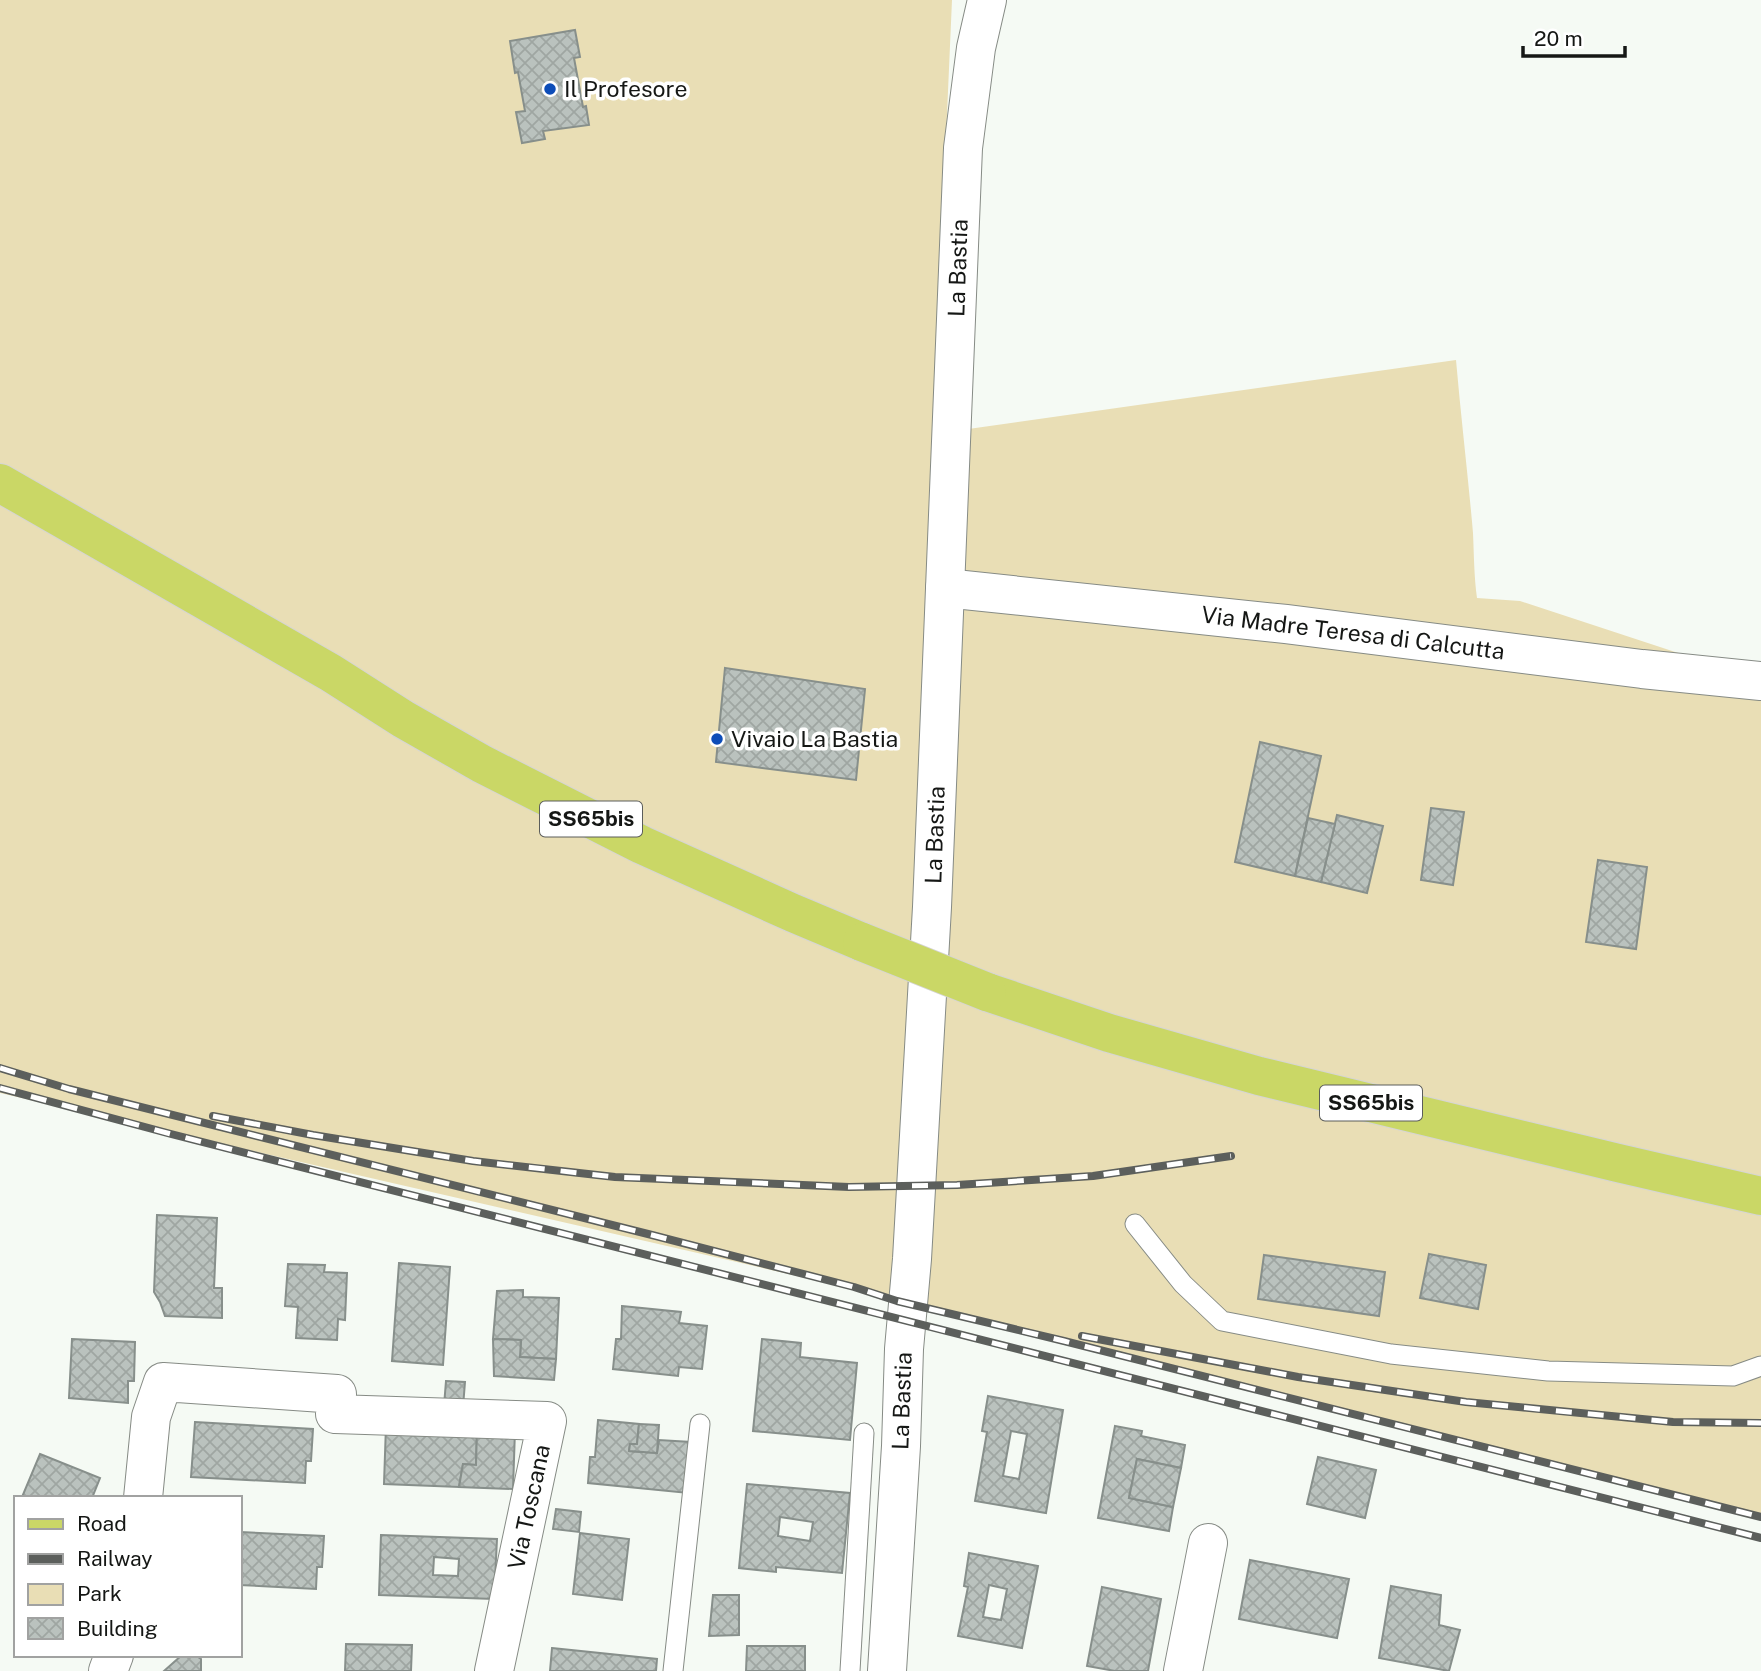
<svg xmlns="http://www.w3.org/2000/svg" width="1761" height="1671" font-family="'Public Sans',sans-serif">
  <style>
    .green { fill: #e9deb5 }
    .building { fill: url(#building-cross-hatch); stroke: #878f8b; stroke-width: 2; fill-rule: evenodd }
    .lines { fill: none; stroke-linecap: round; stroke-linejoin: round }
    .lane-casing { stroke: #868b85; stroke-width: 21 }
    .street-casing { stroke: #868b85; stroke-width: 40 }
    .primary-casing { stroke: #d5d5d5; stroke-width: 40 }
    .lane { stroke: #fff; stroke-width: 19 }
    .street { stroke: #fff; stroke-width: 38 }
    .primary { stroke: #cad766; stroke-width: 38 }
    .rail-casing { stroke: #5c5f5c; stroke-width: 8 }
    .rail { stroke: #fff; stroke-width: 5; stroke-dasharray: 16; stroke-linecap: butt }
    .primary-bridge-casing { stroke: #d5d5d5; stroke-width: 40; stroke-linecap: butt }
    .primary-bridge { stroke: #cad766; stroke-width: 38 }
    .poi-dot { fill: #0d4db8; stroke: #fff; stroke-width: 2.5 }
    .labels { text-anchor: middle; stroke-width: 7; stroke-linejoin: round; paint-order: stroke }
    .shield { fill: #fff; stroke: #5b5d5b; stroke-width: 2 }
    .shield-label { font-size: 21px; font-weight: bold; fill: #151715 }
    .poi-label { font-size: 23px; fill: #151715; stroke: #fff; text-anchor: start }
    .street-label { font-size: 23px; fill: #151715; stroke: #fff }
  </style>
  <defs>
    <pattern id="building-cross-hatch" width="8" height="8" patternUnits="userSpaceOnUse" patternTransform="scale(1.75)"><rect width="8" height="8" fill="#bac2be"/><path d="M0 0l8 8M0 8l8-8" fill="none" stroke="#9fa6a2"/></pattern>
  </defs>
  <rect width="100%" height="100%" fill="#f5faf4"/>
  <path class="green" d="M0 0H952L933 434 1456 360C1461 418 1468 475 1473 533 1474 555 1474 576 1477 598L1520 601 1742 674 1761 676V1519L880 1295 0 1093Z"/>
  <g class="building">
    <polygon points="575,30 580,57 574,58 583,107 586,106 589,125 543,131 545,139 522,143 516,112 525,111 518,72 515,73 510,41"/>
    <polygon points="725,668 865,689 856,780 716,762"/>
    <polygon points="1260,742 1321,756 1295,876 1235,862"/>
    <polygon points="1431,808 1464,812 1453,885 1421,880"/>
    <polygon points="1337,815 1383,826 1367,893 1321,882"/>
    <polygon points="1308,818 1335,824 1321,882 1295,876"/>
    <polygon points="1598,860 1647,867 1636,949 1586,942"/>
    <polygon points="157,1215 217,1218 214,1288 222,1288 222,1318 165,1316 160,1302 154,1292"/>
    <polygon points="1429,1254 1486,1265 1478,1309 1420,1298"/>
    <polygon points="1264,1255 1385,1272 1379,1316 1258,1299"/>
    <polygon points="399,1263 450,1267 443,1365 392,1361"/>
    <polygon points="288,1264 325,1265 324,1272 347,1273 345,1320 338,1319 337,1340 296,1338 298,1307 285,1306"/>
    <polygon points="523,1290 523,1297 559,1298 556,1359 520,1357 521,1340 493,1339 497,1291"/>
    <polygon points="622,1306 681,1312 679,1323 707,1326 702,1369 679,1367 678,1376 613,1369 616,1339 621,1339"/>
    <polygon points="72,1339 135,1342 134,1381 128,1381 128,1403 69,1398"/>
    <polygon points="493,1339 521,1340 520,1357 556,1359 554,1380 494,1376"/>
    <polygon points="762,1339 801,1343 800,1357 857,1363 850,1440 753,1431"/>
    <polygon points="446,1381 465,1382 463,1407 444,1406"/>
    <path d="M988 1396 1063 1410 1046 1513 975 1501 987 1432 982 1431ZM1011 1431 1027 1434 1019 1479 1003 1476Z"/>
    <polygon points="598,1420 639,1424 637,1444 630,1444 629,1451 657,1453 659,1440 691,1442 688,1493 588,1483 590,1457 595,1457"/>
    <polygon points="195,1422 313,1429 311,1461 306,1461 305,1483 191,1477"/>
    <polygon points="639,1424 659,1425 657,1453 629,1451 630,1444 637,1444"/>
    <polygon points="386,1425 477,1429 476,1465 463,1464 459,1487 384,1484"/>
    <polygon points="1115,1426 1142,1431 1141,1436 1185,1445 1181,1468 1137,1459 1129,1498 1173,1507 1169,1531 1098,1518"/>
    <polygon points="477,1429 515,1430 513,1489 459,1487 463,1464 476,1465"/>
    <polygon points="40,1454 100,1478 92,1498 22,1497"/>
    <polygon points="1318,1457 1376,1470 1365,1518 1307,1504"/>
    <polygon points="1137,1459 1181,1468 1173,1507 1129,1498"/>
    <path d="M747 1484 850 1493 842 1573 776 1567V1572L739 1568ZM780 1517 813 1522 810 1541 778 1536Z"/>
    <polygon points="556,1509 581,1512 579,1532 553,1529"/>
    <polygon points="240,1532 324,1536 322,1567 317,1567 316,1589 240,1585"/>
    <polygon points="580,1533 629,1539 622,1600 573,1594"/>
    <path d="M381 1535 497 1539 494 1599 379 1595ZM434 1557 459 1559 458 1576 433 1575Z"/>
    <path d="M969 1553 1038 1566 1022 1648 958 1636 968 1587 964 1586ZM989 1585 1007 1589 1001 1620 983 1617Z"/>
    <polygon points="1250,1560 1349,1579 1337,1638 1239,1619"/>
    <polygon points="1391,1586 1441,1595 1439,1625 1460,1630 1449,1671 1379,1658"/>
    <polygon points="1102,1587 1161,1599 1148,1671 1115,1671 1087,1666"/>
    <polygon points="713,1595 739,1595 739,1635 709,1636"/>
    <polygon points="346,1644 412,1645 411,1671 345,1671"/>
    <polygon points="747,1646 805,1646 805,1671 746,1671"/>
    <polygon points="552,1648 657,1659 656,1671 550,1671"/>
    <polygon points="182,1655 195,1655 201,1659 201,1671 164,1671"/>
  </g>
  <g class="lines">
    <defs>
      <g id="lane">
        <polyline points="1135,1224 1183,1284 1222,1321 1391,1354 1548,1371 1733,1376 1761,1366"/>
        <polyline points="673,1671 700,1424"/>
        <polyline points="850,1671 864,1433"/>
      </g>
      <g id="street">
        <polyline points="945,588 1286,624 1642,669 1761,681"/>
        <polyline points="143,1498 151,1417 163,1382 337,1394 335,1414 547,1421 494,1671"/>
        <polyline points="108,1671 114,1655"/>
        <polyline points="887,1671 901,1446 904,1349 912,1259 932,907 963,148 976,48 987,0"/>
        <polyline points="1183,1671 1208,1543"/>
      </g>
      <g id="primary">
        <polyline points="0,483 331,673 403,719 482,764 642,845 793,913 862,942"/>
        <polyline points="987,992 1109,1033 1259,1076 1618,1163 1761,1196"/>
      </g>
    </defs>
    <use href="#lane" class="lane-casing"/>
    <use href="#street" class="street-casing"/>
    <use href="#primary" class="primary-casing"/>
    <use href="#lane" class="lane"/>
    <use href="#street" class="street"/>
    <use href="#primary" class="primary"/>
    <defs>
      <g id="rail">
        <polyline points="0,1068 69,1089 652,1235 854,1287 897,1301 1064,1341 1761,1517"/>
        <polyline points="0,1088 171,1134 1761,1538"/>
        <polyline points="213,1116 313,1135 473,1161 615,1177 849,1187 957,1185 1093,1176 1231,1156"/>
        <polyline points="1082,1336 1298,1377 1466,1402 1673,1422 1761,1423"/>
      </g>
    </defs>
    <use href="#rail" class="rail-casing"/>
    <use href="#rail" class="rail"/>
    <defs>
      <polyline id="primary-bridge" points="862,942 987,992"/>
    </defs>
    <use href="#primary-bridge" class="primary-bridge-casing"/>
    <use href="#primary-bridge" class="primary-bridge"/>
  </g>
  <g class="poi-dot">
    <circle cx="550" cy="89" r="7"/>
    <circle cx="717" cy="739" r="7"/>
  </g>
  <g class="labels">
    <g class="shield">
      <rect x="540" y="801.5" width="102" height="35" rx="5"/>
      <rect x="1320" y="1085.5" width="102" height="35" rx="5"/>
    </g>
    <g class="shield-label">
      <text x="591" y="826">SS65bis</text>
      <text x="1371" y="1110">SS65bis</text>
    </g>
    <g class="poi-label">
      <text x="564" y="97">Il Profesore</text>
      <text x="731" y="747">Vivaio La Bastia</text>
    </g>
    <g class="street-label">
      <text transform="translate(958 268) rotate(-88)" y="8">La Bastia</text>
      <text transform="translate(1353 633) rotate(7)" y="8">Via Madre Teresa di Calcutta</text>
      <text transform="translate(935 835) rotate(-88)" y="8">La Bastia</text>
      <text transform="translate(902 1401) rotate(-88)" y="8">La Bastia</text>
      <text transform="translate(529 1507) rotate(-78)" y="8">Via Toscana</text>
    </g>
  </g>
  <rect x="14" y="1496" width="228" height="161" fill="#ffffff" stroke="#a1a2a1" stroke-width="2"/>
  <rect x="28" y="1519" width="35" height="10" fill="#cad766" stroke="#a1a2a1" stroke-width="2"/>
  <text x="77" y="1531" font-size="21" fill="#151715">Road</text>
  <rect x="28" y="1554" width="35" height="10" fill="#5c5f5c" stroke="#a1a2a1" stroke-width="2"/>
  <text x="77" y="1566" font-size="21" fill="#151715">Railway</text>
  <rect x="28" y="1584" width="35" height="21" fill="#e9deb5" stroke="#a1a2a1" stroke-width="2"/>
  <text x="77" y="1601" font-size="21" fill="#151715">Park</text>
  <rect x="28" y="1618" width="35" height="21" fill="url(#building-cross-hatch)" stroke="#a1a2a1" stroke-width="2"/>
  <text x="77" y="1636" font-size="21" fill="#151715">Building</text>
  <path d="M1523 46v10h102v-10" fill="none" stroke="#151715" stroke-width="3.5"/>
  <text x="1534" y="46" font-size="21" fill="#151715" stroke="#ffffff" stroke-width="5" paint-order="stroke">20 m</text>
</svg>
